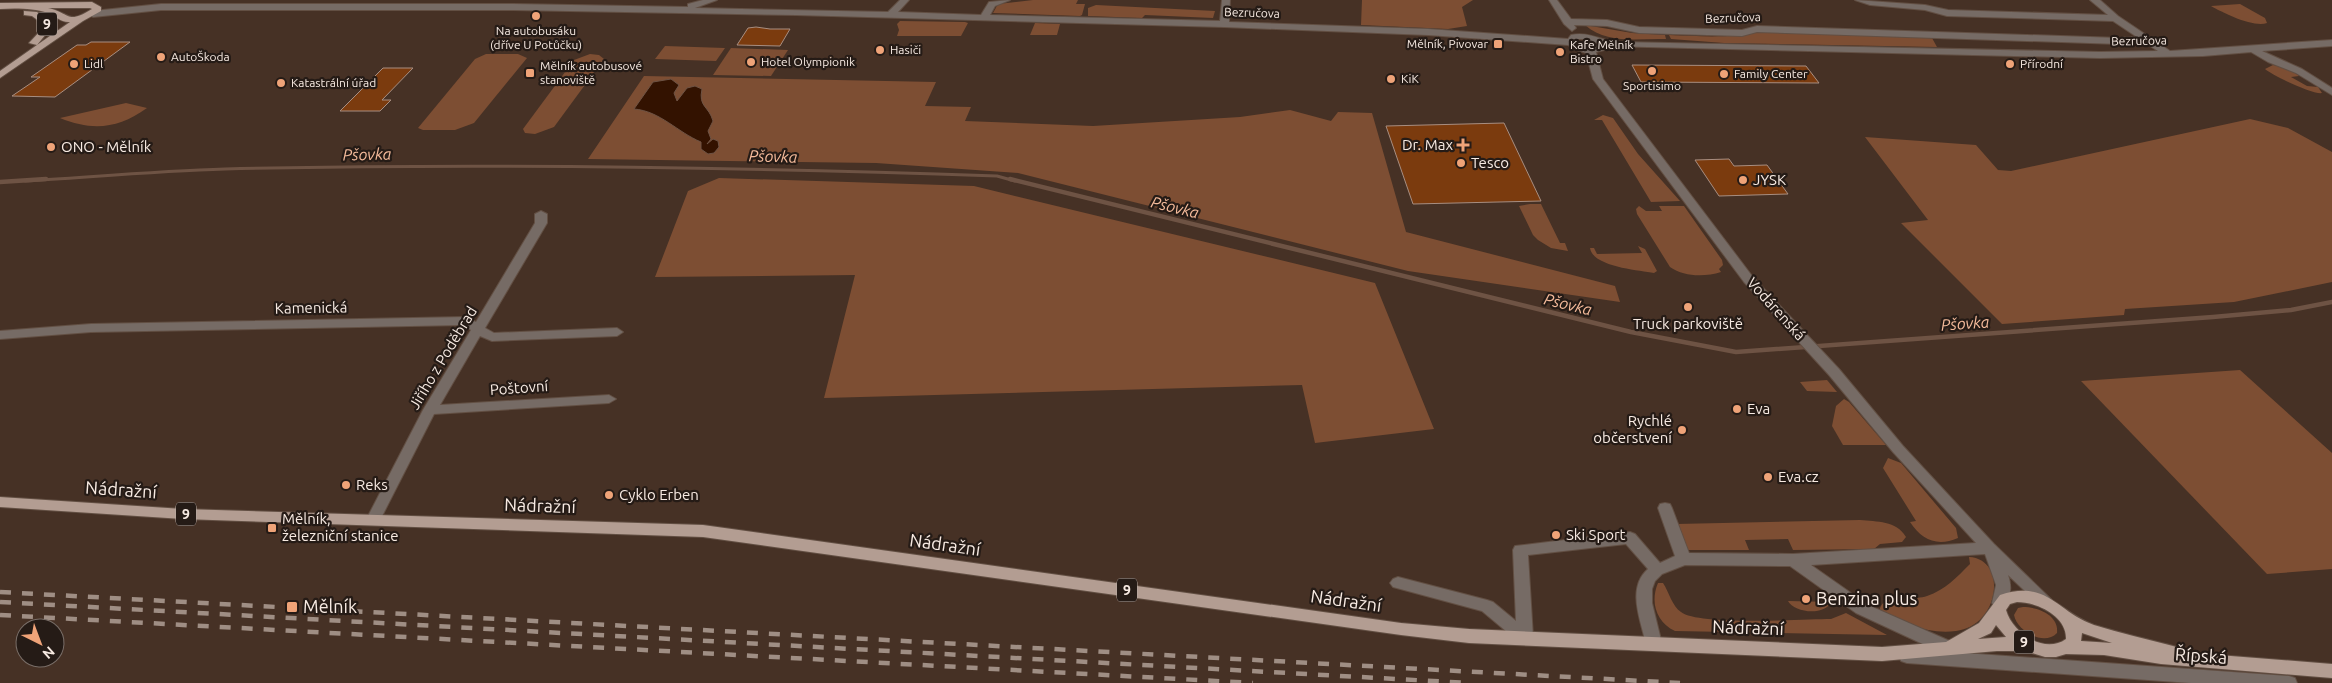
<svg xmlns="http://www.w3.org/2000/svg" width="2332" height="683" font-family="Ubuntu,sans-serif">
  <style>
    .green { fill: #7d4e33 }
    .water { fill: #331200; stroke: #6e5344 }
    .lines { fill: none; stroke-linecap: round; stroke-linejoin: round }
    .stream-far1 { stroke: #6e5344; stroke-width: 3 }
    .stream { stroke: #6e5344; stroke-width: 4.5 }
    .building { fill: #7b3b0e; stroke: #a88e81 }
    .minor-casing { stroke: #624f43; stroke-width: 2 }
    .major-casing { stroke: #624f43; stroke-width: 2 }
    .minor { fill: #766b65; fill-rule: evenodd }
    .major { fill: #b39d92; fill-rule: evenodd }
    .rail { stroke: #9f8e84; stroke-width: 4.5; stroke-dasharray: 11 11; stroke-linecap: butt }
    .poi-dot { fill: #efa378; stroke: #251b16; stroke-width: 2 }
    .labels { text-anchor: middle; stroke-width: 4.5; stroke-linejoin: round; paint-order: stroke }
    .far-street-label { font-size: 12px; fill: #f7eae2; stroke: #251b16 }
    .far-poi-label { font-size: 12px; fill: #f7eae2; stroke: #251b16; text-anchor: start }
    .shield { fill: #251b16; stroke: #b8aca5; stroke-width: 1 }
    .shield-label { font-size: 14px; font-weight: bold; fill: #f7eae2 }
    .poi-label { font-size: 15px; fill: #f7eae2; stroke: #251b16; text-anchor: start }
    .street-label { font-size: 15px; fill: #f7eae2; stroke: #251b16 }
    .water-label { font-size: 16px; font-style: italic; fill: #f5bb9b; stroke: #251b16 }
    .near-street-label { font-size: 18px; fill: #f7eae2; stroke: #251b16 }
    .near-poi-label { font-size: 18px; fill: #f7eae2; stroke: #251b16; text-anchor: start }
  </style>
  <rect width="100%" height="100%" fill="#463125"/>
  <g class="green">
    <polygon points="1033,0 1078,0 1076,4 1085,4 1082,15 1080,16 993,13 998,4"/>
    <polygon points="1362,0 1473,0 1462,7 1467,26 1448,29 1361,25"/>
    <path d="M2240 4 2265 18 2267 23C2254 28 2223 13 2211 6Z"/>
    <polygon points="1096,5 1215,11 1213,18 1145,15 1142,18 1088,16 1088,8"/>
    <polygon points="900,21 965,22 968,23 961,36 897,36 899,30 897,24"/>
    <polygon points="1035,23 1060,24 1057,35 1030,35"/>
    <path d="M1585 25 1632 33 1665 35 1666 39C1638 38 1608 45 1585 25Z"/>
    <path d="M1760 31 1932 38 1937 47 1724 43 1671 39 1669 35C1700 36 1730 39 1760 31Z"/>
    <polygon points="665,46 725,48 716,61 655,59"/>
    <polygon points="731,48 788,50 771,76 713,75"/>
    <polygon points="486,54 518,54 527,58 474,123 455,130 423,130 418,128 475,59"/>
    <polygon points="590,54 599,55 604,59 554,127 535,134 525,133 523,129 574,60"/>
    <path d="M2273 65 2290 69 2299 76 2291 77 2307 86 2318 87 2322 93C2314 95 2273 76 2265 69Z"/>
    <polygon points="644,76 936,82 925,106 971,107 965,121 1093,126 1240,117 1290,110 1331,121 1338,112 1372,113 1406,232 1615,286 1620,302 1408,271 1018,173 876,163 588,159"/>
    <path d="M126 103 147 108C118 129 92 131 60 118Z"/>
    <polygon points="1603,115 1613,118 1638,154 1680,201 1651,202 1602,120 1594,120"/>
    <polygon points="2250,119 2288,128 2332,152 2332,282 2234,302 2125,309 2124,315 2002,324 1901,223 1928,220 1865,137 1976,145 1998,170 2011,171"/>
    <polygon points="719,178 974,186 1375,283 1434,429 1315,443 1302,385 824,398 855,275 655,277 688,191"/>
    <polygon points="1530,204 1541,204 1560,243 1565,243 1568,251 1551,248 1538,240 1533,235 1519,206"/>
    <path d="M1639 206 1646 211H1662L1659 206H1684L1722 260 1723 265 1719 269 1721 272C1705 277 1684 277 1670 267L1637 214 1636 209Z"/>
    <path d="M1638 246 1645 249 1657 271 1654 273C1638 270 1593 267 1590 248H1594L1597 254 1642 253Z"/>
    <polygon points="2240,370 2332,453 2332,569 2267,574 2081,381"/>
    <polygon points="1827,380 1837,392 1807,391 1800,382"/>
    <polygon points="1844,399 1849,402 1886,445 1843,445 1832,426 1836,406"/>
    <path d="M1888 458 1901 463 1956 528 1958 538C1937 547 1922 540 1910 522L1916 521 1883 468Z"/>
    <path d="M1860 520C1877 522 1896 520 1906 537L1902 542 1880 544 1874 549 1793 550 1788 539 1745 540 1749 550H1685L1676 524Z"/>
    <path d="M1969 557C2008 559 2000 626 1956 631 1928 635 1904 622 1879 612 1880 608 1881 604 1885 602 1892 597 1916 600 1927 596 1945 590 1957 577 1970 564Z"/>
    <path d="M1658 583H1663C1669 592 1672 606 1681 612 1699 626 1803 619 1831 619L1846 613 1887 635 1675 631C1656 622 1650 602 1658 583Z"/>
    <path d="M1788 601 1831 602C1825 616 1794 613 1788 601Z"/>
    <path d="M2023 607C2038 607 2059 615 2057 633 2044 647 2017 631 2014 615L2018 608Z"/>
  </g>
  <path class="water" d="M671 79 679 85 674 93 677 101 687 88 695 86 702 89C698 107 709 106 713 121L708 131 711 139 707 144 713 139 718 141 719 147 714 153 708 154 701 149V142C677 132 660 111 634 109L653 82Z"/>
  <g class="lines">
    <path class="stream-far1" d="M25 181C91 177 158 171 225 169 482 163 739 167 997 176L1015 181"/>
    <g class="stream">
      <polyline points="1010,179 1631,332 1736,352 2213,317 2291,310 2332,302"/>
      <polyline points="0,182 46,179"/>
    </g>
  </g>
  <g class="building">
    <polygon points="756,27 770,29 790,29 780,46 737,45 748,28"/>
    <polygon points="91,42 130,42 55,97 12,96 40,77 31,77 77,45 86,45"/>
    <polygon points="1632,65 1806,66 1819,83 1641,82"/>
    <polygon points="383,68 413,68 382,100 391,100 380,111 340,111"/>
    <polygon points="1504,123 1541,201 1413,204 1386,126"/>
    <polygon points="1729,159 1734,166 1767,165 1788,194 1719,196 1695,160"/>
  </g>
  <g class="lines">
    <defs>
      <g id="minor">
        <path d="M703 0H717L695 8 888 12 900 0H909L898 12 981 15 989 2 1010 0 995 6 990 15 1220 21 1222 0H1230L1229 22 1428 29 1568 39 1571 35C1590 31 1602 42 1620 42L2100 52 2158 51 2144 42 2119 44 1757 32 1742 36 1639 33 1607 26 1574 25 1576 28 1572 31 1564 24 1549 0H1557L1571 19 1607 20 1639 27 1742 30 1757 26 2119 38 2137 37 2113 21 1947 16 1925 10 1870 5 1855 0 1925 5 1948 10 2108 15 2090 0H2100L2118 16 2170 51 2332 40V46L2262 51 2302 69 2332 88V95L2296 73 2268 62 2251 52 2203 56 2100 58 1607 46 1604 50 1596 52 1603 79 1752 276 1839 369 1903 446 1994 544 2056 604 2053 608 2048 610 2043 608 2008 575C2012 586 2011 596 2005 607L2000 609 1995 607 1992 603 1996 585 1985 554 1811 565 1868 605 1952 642 1954 647 1950 652 2289 676 2295 678 2297 683H2191L1907 663 1901 661 1899 656 1901 651 1907 649 1940 652 1856 613 1790 566 1685 565 1662 574 1655 581 1652 589V603L1662 644 1660 649 1654 651 1648 649 1646 644C1641 621 1626 588 1648 569L1626 544 1528 555 1533 637 1531 642 1525 644 1519 642 1482 611 1393 587 1390 583 1393 579 1398 577 1487 600 1493 602 1516 621 1513 550 1515 546 1630 532 1635 534 1660 563 1675 556 1658 508 1660 504 1665 503 1670 504 1672 508 1689 553 1793 554 1976 543 1893 452 1829 375 1744 282 1593 79 1586 53 1574 49 1568 45 1428 35 1224 27 796 15 513 10H161L93 17 89 14 93 11 161 4H513L688 7V4ZM1577 39H1587L1599 44C1593 51 1582 47 1576 42Z"/>
        <polygon points="541,211 547,214 547,223 485,328 494,333 617,328 623,332 617,336 492,341 480,336 440,405 609,395 616,399 609,403 434,414 378,524 373,525 368,524 366,520 423,410 471,330 463,325 91,332 0,339 0,331 91,324 465,317 476,322 535,223 535,214"/>
      </g>
      <g id="major">
        <path d="M92 2 101 7V11L83 21 0 78V71L37 45 29 43 43 28V24L32 16 24 15V11L37 12 51 23V28L37 45 70 22C61 23 56 16 48 13 33 8 15 8 0 9V3ZM48 8H90L92 9C66 25 71 13 48 8Z"/>
        <path d="M0 497 183 509 703 525 1401 623 1469 629 1882 647 1946 642 1979 623 2000 595C2047 579 2057 612 2094 625 2120 633 2147 639 2173 646L2179 648 2180 652 2332 664V678L2161 664 2104 655 2066 654 2056 657H2045L2025 651H1997L1882 661 1469 643 1401 635 703 537 183 519 0 507ZM2017 602C2037 602 2067 616 2066 639 2044 655 2012 632 2006 610L2010 604ZM1996 625 2006 637 1978 639 1991 633ZM2082 633 2112 643 2081 641Z"/>
      </g>
    </defs>
    <use href="#minor" class="minor-casing"/>
    <use href="#major" class="major-casing"/>
    <use href="#minor" class="minor"/>
    <use href="#major" class="major"/>
    <g class="rail">
      <polyline points="0,592 1680,683"/>
      <polyline points="0,602 1469,683"/>
      <polyline points="0,615 1253,683"/>
    </g>
  </g>
  <g class="poi-dot">
    <circle cx="536" cy="16" r="5"/>
    <rect x="1493" y="39" width="10" height="10" rx="2.5"/>
    <circle cx="880" cy="50" r="5"/>
    <circle cx="1560" cy="52" r="5"/>
    <circle cx="161" cy="57" r="5"/>
    <circle cx="751" cy="62" r="5"/>
    <circle cx="74" cy="64" r="5"/>
    <circle cx="2010" cy="64" r="5"/>
    <circle cx="1652" cy="71" r="5"/>
    <rect x="525" y="68" width="10" height="10" rx="2.5"/>
    <circle cx="1724" cy="74" r="5"/>
    <circle cx="1391" cy="79" r="5"/>
    <circle cx="281" cy="83" r="5"/>
    <path d="M1460.5 137.5h5v5h5v5h-5v5h-5v-5h-5v-5h5z"/>
    <circle cx="51" cy="147" r="5"/>
    <circle cx="1461" cy="163" r="5"/>
    <circle cx="1743" cy="180" r="5"/>
    <circle cx="1688" cy="307" r="5"/>
    <circle cx="1737" cy="409" r="5"/>
    <circle cx="1682" cy="430" r="5"/>
    <circle cx="1768" cy="477" r="5"/>
    <circle cx="346" cy="485" r="5"/>
    <circle cx="609" cy="495" r="5"/>
    <rect x="267" y="523" width="10" height="10" rx="2.5"/>
    <circle cx="1556" cy="535" r="5"/>
    <circle cx="1806" cy="599" r="5"/>
    <rect x="286" y="601" width="12" height="12" rx="2.5"/>
  </g>
  <g class="labels">
    <g class="far-street-label">
      <text transform="translate(1252 13) rotate(2)" y="4">Bezručova</text>
      <text transform="translate(1733 18) rotate(-2)" y="4">Bezručova</text>
      <text transform="translate(2139 41) rotate(-1)" y="4">Bezručova</text>
    </g>
    <g class="far-poi-label">
      <text x="536" y="35" text-anchor="middle">Na autobusáku<tspan x="536" dy="14">(dříve U Potůčku)</tspan></text>
      <text x="1488" y="48" text-anchor="end">Mělník, Pivovar</text>
      <text x="1570" y="49">Kafe Mělník<tspan x="1570" dy="14">Bistro</tspan></text>
      <text x="890" y="54">Hasiči</text>
      <text x="171" y="61">AutoŠkoda</text>
      <text x="761" y="66">Hotel Olympionik</text>
      <text x="84" y="68">Lidl</text>
      <text x="2020" y="68">Přírodní</text>
      <text x="540" y="70">Mělník autobusové<tspan x="540" dy="14">stanoviště</tspan></text>
      <text x="1734" y="78">Family Center</text>
      <text x="1401" y="83">KiK</text>
      <text x="291" y="87">Katastrální úřad</text>
      <text x="1652" y="90" text-anchor="middle">Sportisimo</text>
    </g>
    <g class="shield">
      <rect x="37" y="12.5" width="20" height="23" rx="4"/>
      <rect x="176" y="502.5" width="20" height="23" rx="4"/>
      <rect x="1117" y="578.5" width="20" height="23" rx="4"/>
      <rect x="2014" y="630.5" width="20" height="23" rx="4"/>
    </g>
    <g class="shield-label">
      <text x="47" y="29">9</text>
      <text x="186" y="519">9</text>
      <text x="1127" y="595">9</text>
      <text x="2024" y="647">9</text>
    </g>
    <g class="poi-label">
      <text x="1453" y="150" text-anchor="end">Dr. Max</text>
      <text x="61" y="152">ONO - Mělník</text>
      <text x="1471" y="168">Tesco</text>
      <text x="1753" y="185">JYSK</text>
      <text x="1688" y="329" text-anchor="middle">Truck parkoviště</text>
      <text x="1747" y="414">Eva</text>
      <text x="1672" y="426" text-anchor="end">Rychlé<tspan x="1672" dy="17">občerstvení</tspan></text>
      <text x="1778" y="482">Eva.cz</text>
      <text x="356" y="490">Reks</text>
      <text x="619" y="500">Cyklo Erben</text>
      <text x="282" y="524">Mělník,<tspan x="282" dy="17">železniční stanice</tspan></text>
      <text x="1566" y="540">Ski Sport</text>
    </g>
    <g class="street-label">
      <text transform="translate(311 308) rotate(-1)" y="5">Kamenická</text>
      <text transform="translate(1776 309) rotate(48)" y="5">Vodárenská</text>
      <text transform="translate(443 358) rotate(-59)" y="5">Jiřího z Poděbrad</text>
      <text transform="translate(519 388) rotate(-4)" y="5">Poštovní</text>
    </g>
    <g class="water-label">
      <text transform="translate(367 154) rotate(-1)" y="6">Pšovka</text>
      <text transform="translate(773 156) rotate(2)" y="6">Pšovka</text>
      <text transform="translate(1175 207) rotate(14)" y="6">Pšovka</text>
      <text transform="translate(1568 304) rotate(14)" y="6">Pšovka</text>
      <text transform="translate(1965 323) rotate(-4)" y="6">Pšovka</text>
    </g>
    <g class="near-street-label">
      <text transform="translate(121 490) rotate(4)" y="6">Nádražní</text>
      <text transform="translate(540 506) rotate(2)" y="6">Nádražní</text>
      <text transform="translate(945 545) rotate(8)" y="6">Nádražní</text>
      <text transform="translate(1346 601) rotate(8)" y="6">Nádražní</text>
      <text transform="translate(1748 628) rotate(2)" y="6">Nádražní</text>
      <text transform="translate(2201 656) rotate(4)" y="6">Řípská</text>
    </g>
    <g class="near-poi-label">
      <text x="1816" y="605">Benzina plus</text>
      <text x="303" y="613">Mělník</text>
    </g>
  </g>
  <g transform="translate(40 643) rotate(138)"><circle r="24" fill="#251b16" stroke="#796e68"/>
  <path d="M0-4L9 19L0 12L-9 19Z" fill="#efa378"/>
  <text y="-8" font-size="14" font-weight="bold" text-anchor="middle" fill="#f7eae2">N</text>
  </g>
</svg>
